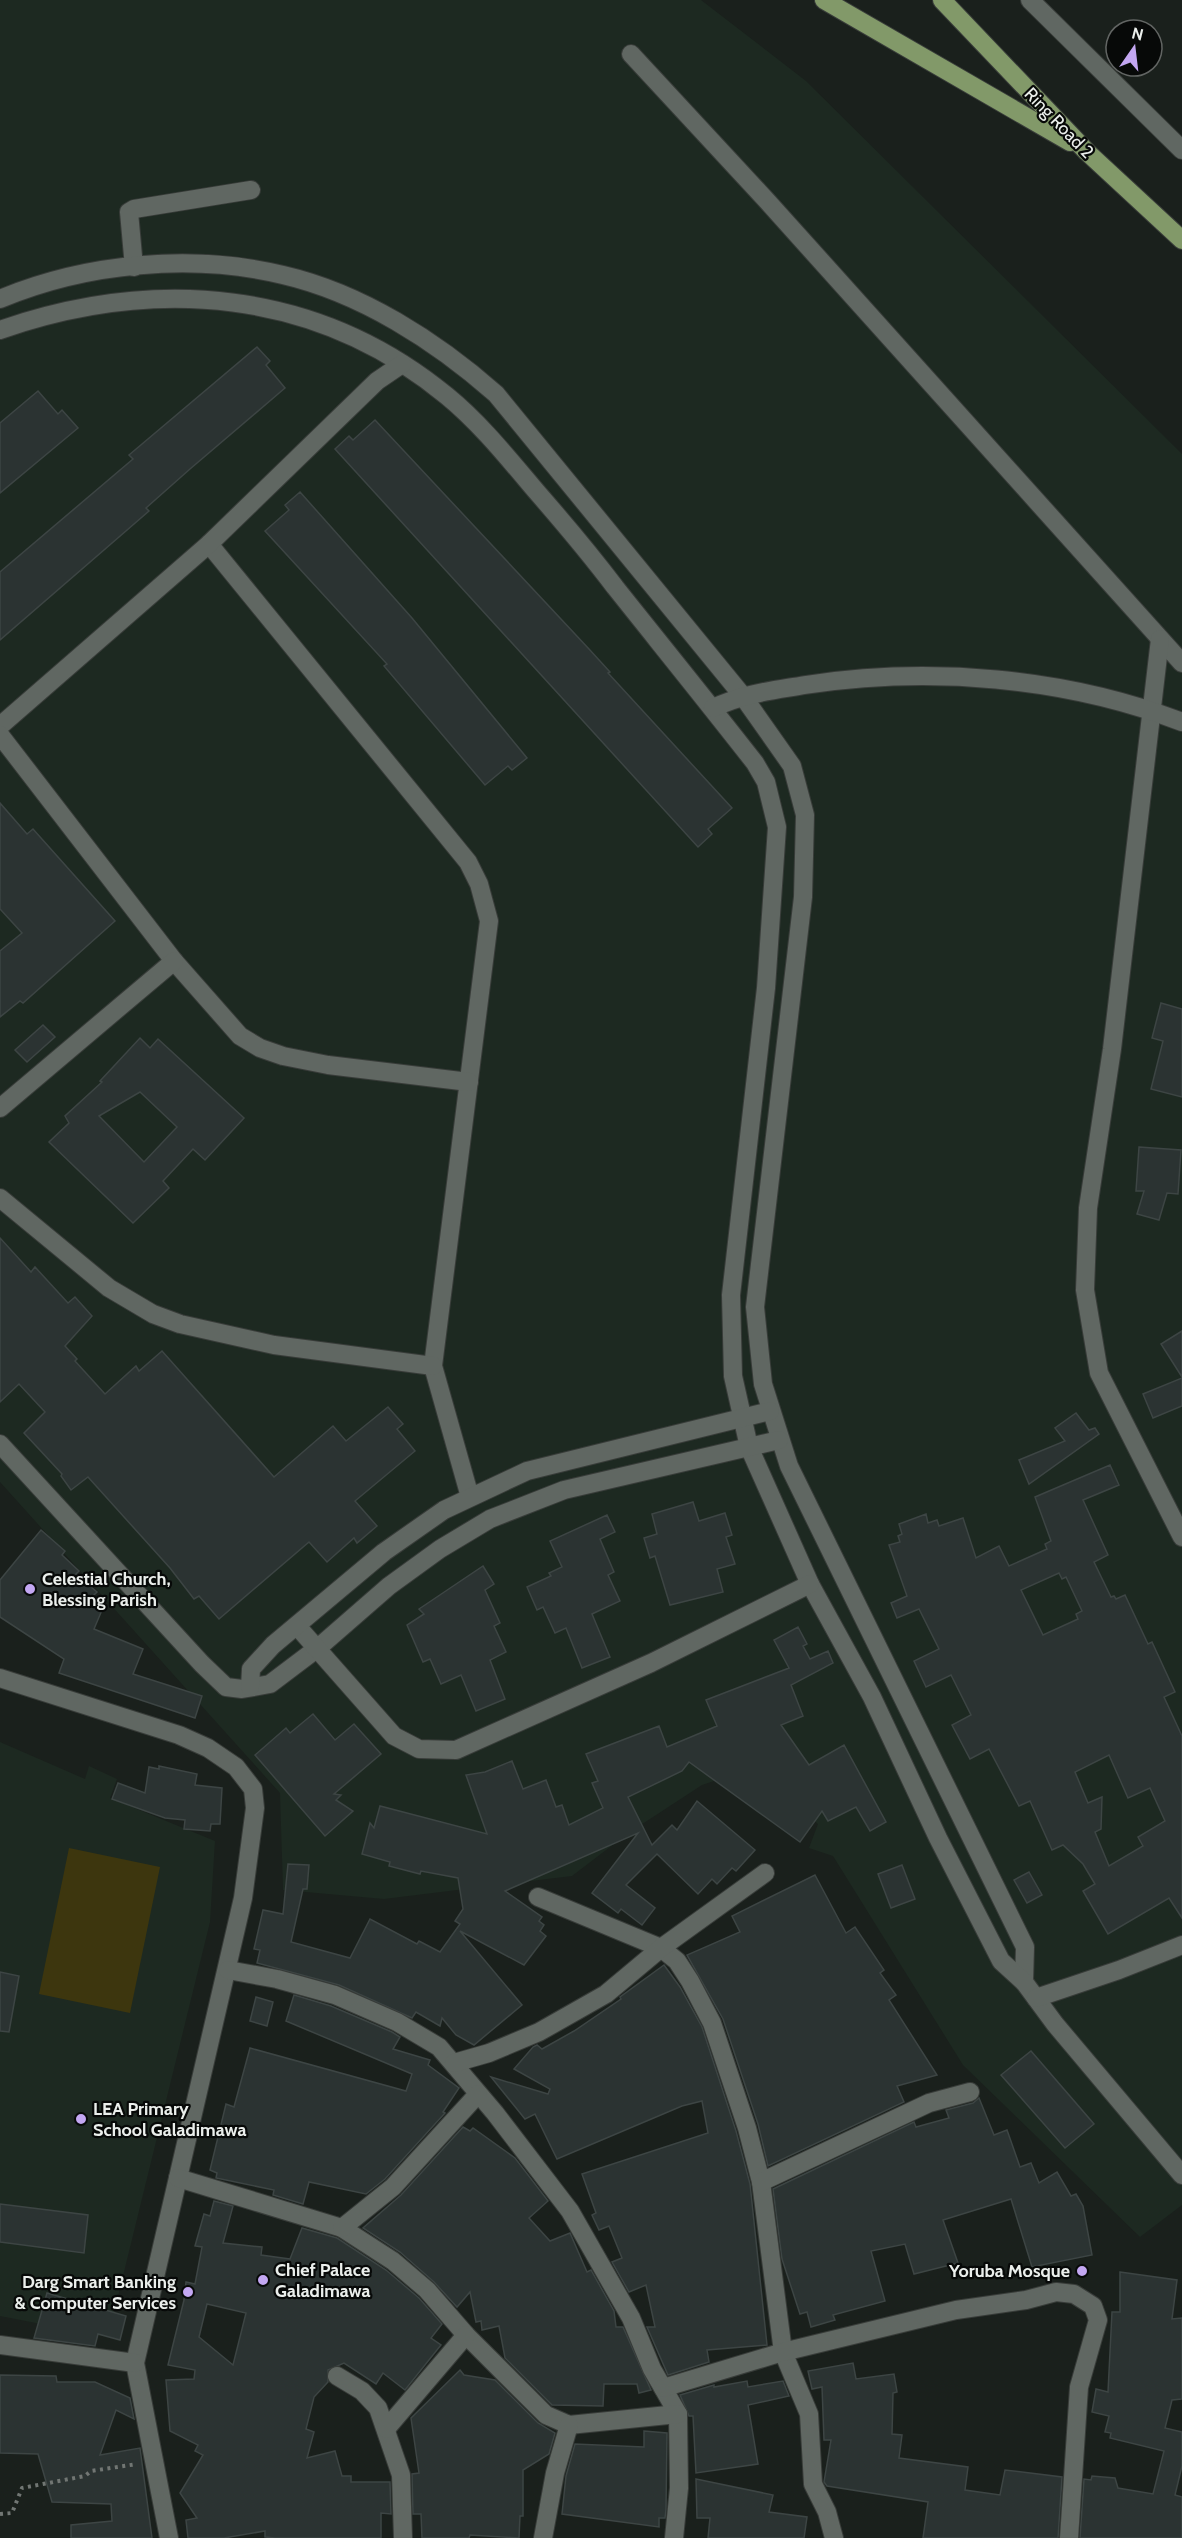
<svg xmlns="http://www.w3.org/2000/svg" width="1182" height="2538" font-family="Cabin,sans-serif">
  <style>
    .built { fill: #1d2921 }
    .green { fill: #3d360e }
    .building { fill: #2b3332; stroke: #3d4544; stroke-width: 1.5; fill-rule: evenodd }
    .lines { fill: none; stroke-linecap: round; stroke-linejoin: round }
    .minor-casing { stroke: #383c39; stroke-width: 20 }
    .major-casing { stroke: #383c39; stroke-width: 20 }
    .path { stroke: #717673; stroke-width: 4; stroke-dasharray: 3 4.5; stroke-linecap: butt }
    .minor { stroke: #606762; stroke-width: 18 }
    .major { stroke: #829969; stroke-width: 18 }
    .poi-dot { fill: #c3a7f2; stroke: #070908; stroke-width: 2 }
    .labels { text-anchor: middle; stroke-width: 4.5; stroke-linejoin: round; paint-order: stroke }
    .street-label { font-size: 18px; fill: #ebefec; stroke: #070908 }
    .poi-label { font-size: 18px; font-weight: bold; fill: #ebefec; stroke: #070908; text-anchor: start }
  </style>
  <rect width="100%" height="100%" fill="#1a201c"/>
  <g class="built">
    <polygon points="0,0 701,0 806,81 1182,454 1182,2205 1140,2237 963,2065 833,1856 809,1848 818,1824 765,1774 726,1777 702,1785 627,1834 572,1876 384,1899 283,1890 280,1793 0,1482"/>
    <polygon points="0,1742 85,1779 89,1766 117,1779 110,1798 215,1841 210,1922 108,2337 0,2316"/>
  </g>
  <polygon class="green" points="69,1848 160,1867 130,2013 39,1994"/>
  <g class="building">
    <polygon points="257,347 270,361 266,365 285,388 190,469 146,508 149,511 0,640 0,572 133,459 129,455"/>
    <polygon points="38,391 58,414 62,410 78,428 0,493 0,423"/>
    <polygon points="375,420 589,649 610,672 608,673 732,808 708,829 712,834 698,847 335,449 349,436 353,440"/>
    <polygon points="300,492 412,618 527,758 512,770 508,766 485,785 384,666 387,664 265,531 289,510 285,505"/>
    <polygon points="0,803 27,834 33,829 115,921 23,1003 20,1001 0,1017 0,951 22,933 0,909"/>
    <polygon points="1161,1003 1182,1009 1182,1097 1151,1089 1163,1041 1152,1038"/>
    <polygon points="43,1025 55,1037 27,1062 15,1050"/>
    <path d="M140 1038 150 1048 158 1039 244 1118 205 1160 193 1149 163 1181 169 1188 133 1223 49 1142 69 1123 65 1116 102 1082 100 1081ZM140 1092 177 1127 144 1162 99 1116Z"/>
    <polygon points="1139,1147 1181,1150 1178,1194 1167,1193 1159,1220 1137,1214 1144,1191 1136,1191"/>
    <polygon points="0,1238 31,1272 35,1267 68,1303 75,1297 92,1316 65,1346 77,1359 75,1361 105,1394 136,1366 139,1371 162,1351 274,1477 333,1426 346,1441 388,1407 403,1424 397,1429 415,1451 355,1501 377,1526 357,1543 354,1538 327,1562 309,1542 219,1619 199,1596 194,1599 170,1568 88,1477 71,1490 61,1476 62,1474 24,1433 45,1412 19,1384 0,1402"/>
    <polygon points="1182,1331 1182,1377 1161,1344"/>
    <polygon points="1182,1378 1182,1406 1153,1418 1143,1394"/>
    <polygon points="1076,1413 1089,1430 1095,1428 1099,1434 1029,1484 1019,1460 1065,1441 1055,1428"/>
    <path d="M1110 1465 1119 1485 1083 1500 1108 1555 1094 1562 1111 1597 1114 1596 1116 1599 1125 1595 1148 1644 1152 1642 1175 1692 1164 1697 1182 1736V1918L1169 1898 1108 1934 1083 1891 1095 1884 1083 1864 1063 1845 1052 1850 1030 1801 1019 1806 989 1749 970 1759 952 1725 971 1715 951 1675 926 1687 914 1661 939 1649 919 1609 897 1618 891 1603 907 1596 889 1545 900 1542 898 1536 902 1534 899 1524 926 1514 928 1523 937 1520 939 1526 963 1518 976 1558 999 1546 1009 1566 1047 1549 1045 1544 1051 1541 1035 1497ZM1059 1573 1062 1579 1066 1577 1082 1611 1076 1614 1078 1619 1043 1635 1021 1590ZM1109 1755 1128 1798 1150 1788 1165 1821 1138 1837 1143 1846 1109 1866 1095 1832 1101 1829 1102 1797 1088 1803 1075 1772Z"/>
    <polygon points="693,1502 699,1521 725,1513 732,1535 726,1537 735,1564 717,1569 723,1592 670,1605 655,1556 650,1558 644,1538 657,1534 652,1514"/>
    <polygon points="607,1515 615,1532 600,1539 614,1572 608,1575 620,1601 592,1614 610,1657 582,1668 566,1628 555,1633 543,1607 537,1610 527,1587 551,1576 549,1573 562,1567 550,1541"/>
    <polygon points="41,1530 65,1551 62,1555 79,1571 76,1574 97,1592 92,1597 105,1603 94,1629 143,1649 133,1674 202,1696 195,1718 59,1673 64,1659 0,1617 0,1580"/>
    <polygon points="483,1566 494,1584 485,1590 500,1623 494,1626 506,1652 490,1660 505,1699 476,1711 461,1675 441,1684 430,1659 423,1662 407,1625 424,1614 419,1609"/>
    <polygon points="798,1627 807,1644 803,1646 810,1659 828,1651 833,1663 791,1685 803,1716 781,1725 809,1765 844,1745 886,1822 870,1831 856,1807 828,1821 822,1811 800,1842 689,1762 682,1771 628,1797 652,1845 672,1825 677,1830 697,1801 755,1850 736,1871 732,1868 717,1884 712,1879 698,1894 657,1854 626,1885 655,1908 642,1925 621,1909 618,1913 592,1893 638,1833 505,1891 542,1917 539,1921 544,1925 540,1931 546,1936 524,1965 460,1931 522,2005 474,2045 456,2035 442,2018 440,2026 416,2012 412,2018 339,1985 257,1963 260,1950 254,1949 263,1910 283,1914 288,1864 309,1865 307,1889 303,1889 291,1942 350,1958 370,1919 417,1944 419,1941 440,1952 460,1924 455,1921 463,1909 458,1878 421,1871 420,1874 389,1866 390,1862 362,1854 370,1823 374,1828 380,1806 487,1834 466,1775 485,1772 512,1761 523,1789 546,1780 556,1807 562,1805 569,1825 603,1808 592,1783 598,1781 586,1754 659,1726 667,1747 717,1726 706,1700 789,1668 774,1640"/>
    <polygon points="313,1714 335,1740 354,1724 381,1754 334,1794 341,1795 336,1800 353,1811 325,1836 255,1755 286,1728 290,1733"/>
    <polygon points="159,1766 197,1774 195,1785 222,1788 220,1824 211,1824 210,1831 184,1829 185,1820 165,1818 112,1799 118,1783 145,1793 149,1767 159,1769"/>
    <polygon points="902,1865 915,1899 891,1908 878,1874"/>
    <polygon points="1029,1872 1042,1895 1027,1903 1014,1880"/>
    <polygon points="815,1875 846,1933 855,1927 884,1970 880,1973 896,1995 889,2000 937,2075 897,2086 904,2102 768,2166 758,2124 723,2019 687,1955 740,1932 732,1916"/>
    <polygon points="664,1965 680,1987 702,2027 736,2131 750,2184 767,2345 707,2350 709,2362 668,2375 647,2327 655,2327 646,2285 629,2292 612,2262 622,2258 609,2226 599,2230 592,2215 596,2213 582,2174 708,2133 702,2101 682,2106 557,2159 535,2114 525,2119 491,2077 548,2094 550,2089 514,2069 533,2047 537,2045 542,2049 574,2031 621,1999 620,1997"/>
    <polygon points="0,1972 19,1976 9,2032 0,2031"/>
    <polygon points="294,1995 331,2006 392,2032 400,2037 393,2049 430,2060 428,2065 459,2088 443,2112 445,2113 385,2179 366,2194 309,2182 303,2204 273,2195 274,2190 216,2178 217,2173 210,2170 226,2104 234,2107 250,2048 406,2091 412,2074 286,2021"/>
    <polygon points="256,1997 273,2002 267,2026 250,2021"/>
    <polygon points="1031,2051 1094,2124 1065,2148 1001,2075"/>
    <polygon points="979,2098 994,2135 1007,2130 1020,2167 1031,2163 1039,2183 1057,2172 1071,2196 1076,2194 1083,2206 1092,2255 1032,2267 1011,2199 943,2220 958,2263 914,2274 905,2244 871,2251 885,2301 833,2315 835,2320 811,2327 807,2312 800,2314 782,2259 773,2189 914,2122 916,2127 949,2118 946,2110 973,2103"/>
    <polygon points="463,2127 470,2131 473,2128 515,2158 545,2197 548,2201 529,2218 550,2241 570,2233 587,2272 591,2270 614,2311 616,2327 623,2327 651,2390 639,2393 637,2384 604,2384 603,2406 552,2405 505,2358 499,2326 482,2330 481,2321 476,2322 470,2292 457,2307 434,2282 400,2252 363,2228 401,2195"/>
    <path d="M214 2201 233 2206 223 2243 262 2247 261 2255 290 2259 302 2228 337 2238 386 2270 419 2298 442 2324 431 2338 441 2345 405 2390 383 2373 376 2384 344 2363 328 2370V2382L314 2397 306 2429 314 2432 307 2458 335 2451 342 2476H351V2482H390L391 2514 381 2513V2538H275L265 2537V2531L224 2538H188L186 2520 197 2518 180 2493 203 2455 195 2451 198 2445 170 2431 166 2380 194 2379 195 2370 168 2365 184 2300 186 2282 195 2284 202 2247 195 2246 204 2214 210 2216ZM207 2304 246 2313 233 2365 199 2337Z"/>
    <polygon points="0,2204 88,2215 84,2253 0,2242"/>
    <polygon points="1120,2272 1177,2280 1172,2319 1182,2318 1182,2399 1172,2400 1165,2428 1182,2432 1182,2466 1175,2495 1182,2497 1182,2538 1080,2538 1084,2479 1091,2480 1092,2476 1115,2478 1118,2488 1153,2494 1164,2451 1110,2438 1111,2433 1105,2432 1109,2416 1092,2412 1096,2389 1108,2392 1112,2312 1120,2312"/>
    <polygon points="47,2293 126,2316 120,2340 98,2334 95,2346 34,2338"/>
    <polygon points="853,2363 856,2379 894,2374 897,2392 893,2393 892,2434 902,2435 899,2458 968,2467 965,2490 1000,2495 1005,2470 1062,2477 1058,2538 923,2538 928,2502 827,2486 824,2482 831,2440 824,2440 822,2387 812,2389 808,2371"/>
    <polygon points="460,2370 464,2375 495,2380 538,2423 555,2433 549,2454 523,2470 523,2516 520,2516 519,2538 470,2535 469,2538 422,2538 421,2514 413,2514 412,2474 419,2473 411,2418"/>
    <polygon points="0,2375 56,2376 57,2382 95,2382 130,2398 134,2419 116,2410 100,2455 140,2448 152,2538 71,2538 71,2525 112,2521 111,2504 52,2502 38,2454 0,2453"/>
    <polygon points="747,2381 748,2387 783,2381 789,2396 748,2405 758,2464 696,2473 693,2416 689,2416 680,2395 714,2385 714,2387"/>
    <polygon points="644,2431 667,2433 666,2509 665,2518 659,2518 659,2527 562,2514 566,2476 575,2444 644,2447"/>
    <polygon points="696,2479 773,2495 769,2512 807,2517 804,2538 708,2538 710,2518 697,2518"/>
  </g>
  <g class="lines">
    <defs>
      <g id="minor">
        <polyline points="1030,0 1182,150"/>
        <polyline points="631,54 768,202 1182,663"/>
        <polyline points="134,267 129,212 134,209 251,190"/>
        <path d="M0 299C86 263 192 253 283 275 361 293 436 341 496 394L742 695 792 766 805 815 803 897 755 1307 763 1384 789 1466 1025 1947 1024 1982"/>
        <path d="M0 330C156 276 317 289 447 396 480 423 508 458 536 491 563 522 590 554 615 587 662 646 709 704 755 763L766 782 777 827 766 988 731 1295 733 1376 749 1447 810 1584 872 1697 938 1838 1001 1961 1024 1982 1055 2024 1182 2175"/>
        <polyline points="209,544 468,862 479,884 489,921 433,1366 470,1497"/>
        <polyline points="1160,639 1112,1049 1088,1208 1085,1290 1099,1373 1182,1537"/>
        <path d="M713 708C746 693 770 691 805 685 929 666 1065 677 1182 722"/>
        <polyline points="0,726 209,544 377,381 402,364"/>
        <polyline points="0,735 174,961 240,1036 260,1048 283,1056 328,1065 469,1082"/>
        <polyline points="0,1108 174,961"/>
        <polyline points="0,1198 109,1288 153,1314 180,1324 274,1345 433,1366"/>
        <polyline points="0,1444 202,1664 226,1687 242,1689 270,1684 319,1647 389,1586 440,1549 490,1519 564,1490 779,1440"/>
        <polyline points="297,1626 394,1736 419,1749 456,1750 651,1663 810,1584"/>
        <polyline points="0,1678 179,1735 208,1748 236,1767 253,1789 255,1808 243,1898 135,2363 169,2538"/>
        <polyline points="250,1687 251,1669 273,1645 384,1552 444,1510 527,1471 770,1411"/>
        <polyline points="538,1897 661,1948 677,1961 690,1981 712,2023 747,2128 761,2182 783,2352 809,2414 813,2484 827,2512 834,2538"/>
        <polyline points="228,1970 277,1979 335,1995 397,2022 439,2047 495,2113 570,2211 631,2318 652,2369 678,2414 679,2488 674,2538"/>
        <polyline points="1036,1998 1119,1970 1182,1945"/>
        <polyline points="454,2063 489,2053 539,2032 606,1994 661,1948 765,1873"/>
        <polyline points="178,2178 342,2228 393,2261 427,2290 466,2335 546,2415 569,2425 678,2414"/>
        <polyline points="761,2182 929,2103 970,2092"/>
        <polyline points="342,2228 393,2187 478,2094"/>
        <polyline points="0,2345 135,2363"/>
        <polyline points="337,2376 362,2391 378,2408 401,2475 403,2538"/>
        <polyline points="663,2388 783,2352 956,2310 1026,2300 1056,2292 1074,2294 1093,2306 1098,2320 1079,2387 1069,2538"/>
        <polyline points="386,2429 466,2335"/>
        <polyline points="543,2538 555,2473 569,2425"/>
      </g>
      <g id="major">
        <polyline points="824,0 1070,142"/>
        <polyline points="942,0 1087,152 1182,240"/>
      </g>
    </defs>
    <use href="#minor" class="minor-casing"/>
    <use href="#major" class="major-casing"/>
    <polyline class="path" points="0,2514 12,2513 22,2488 85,2476 91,2471 137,2464"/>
    <use href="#minor" class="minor"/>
    <use href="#major" class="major"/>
  </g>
  <g class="poi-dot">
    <circle cx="30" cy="1589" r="6"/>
    <circle cx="81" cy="2119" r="6"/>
    <circle cx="1082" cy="2271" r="6"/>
    <circle cx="263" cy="2280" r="6"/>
    <circle cx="188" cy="2292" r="6"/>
  </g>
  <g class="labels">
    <g class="street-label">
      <text transform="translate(1059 123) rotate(46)" y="6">Ring Road 2</text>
    </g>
    <g class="poi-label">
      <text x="42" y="1585">Celestial Church,<tspan x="42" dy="21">Blessing Parish</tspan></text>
      <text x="93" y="2115">LEA Primary<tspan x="93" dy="21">School Galadimawa</tspan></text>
      <text x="275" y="2276">Chief Palace<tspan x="275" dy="21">Galadimawa</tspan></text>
      <text x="1070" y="2277" text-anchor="end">Yoruba Mosque</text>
      <text x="176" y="2288" text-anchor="end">Darg Smart Banking<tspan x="176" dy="21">&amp; Computer Services</tspan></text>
    </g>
  </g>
  <g transform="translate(1134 48) rotate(14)"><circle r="28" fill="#070908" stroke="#626563" stroke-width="1.5"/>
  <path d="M0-4.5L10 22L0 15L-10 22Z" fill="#c3a7f2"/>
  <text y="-9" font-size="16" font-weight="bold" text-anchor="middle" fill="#ebefec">N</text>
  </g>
</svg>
